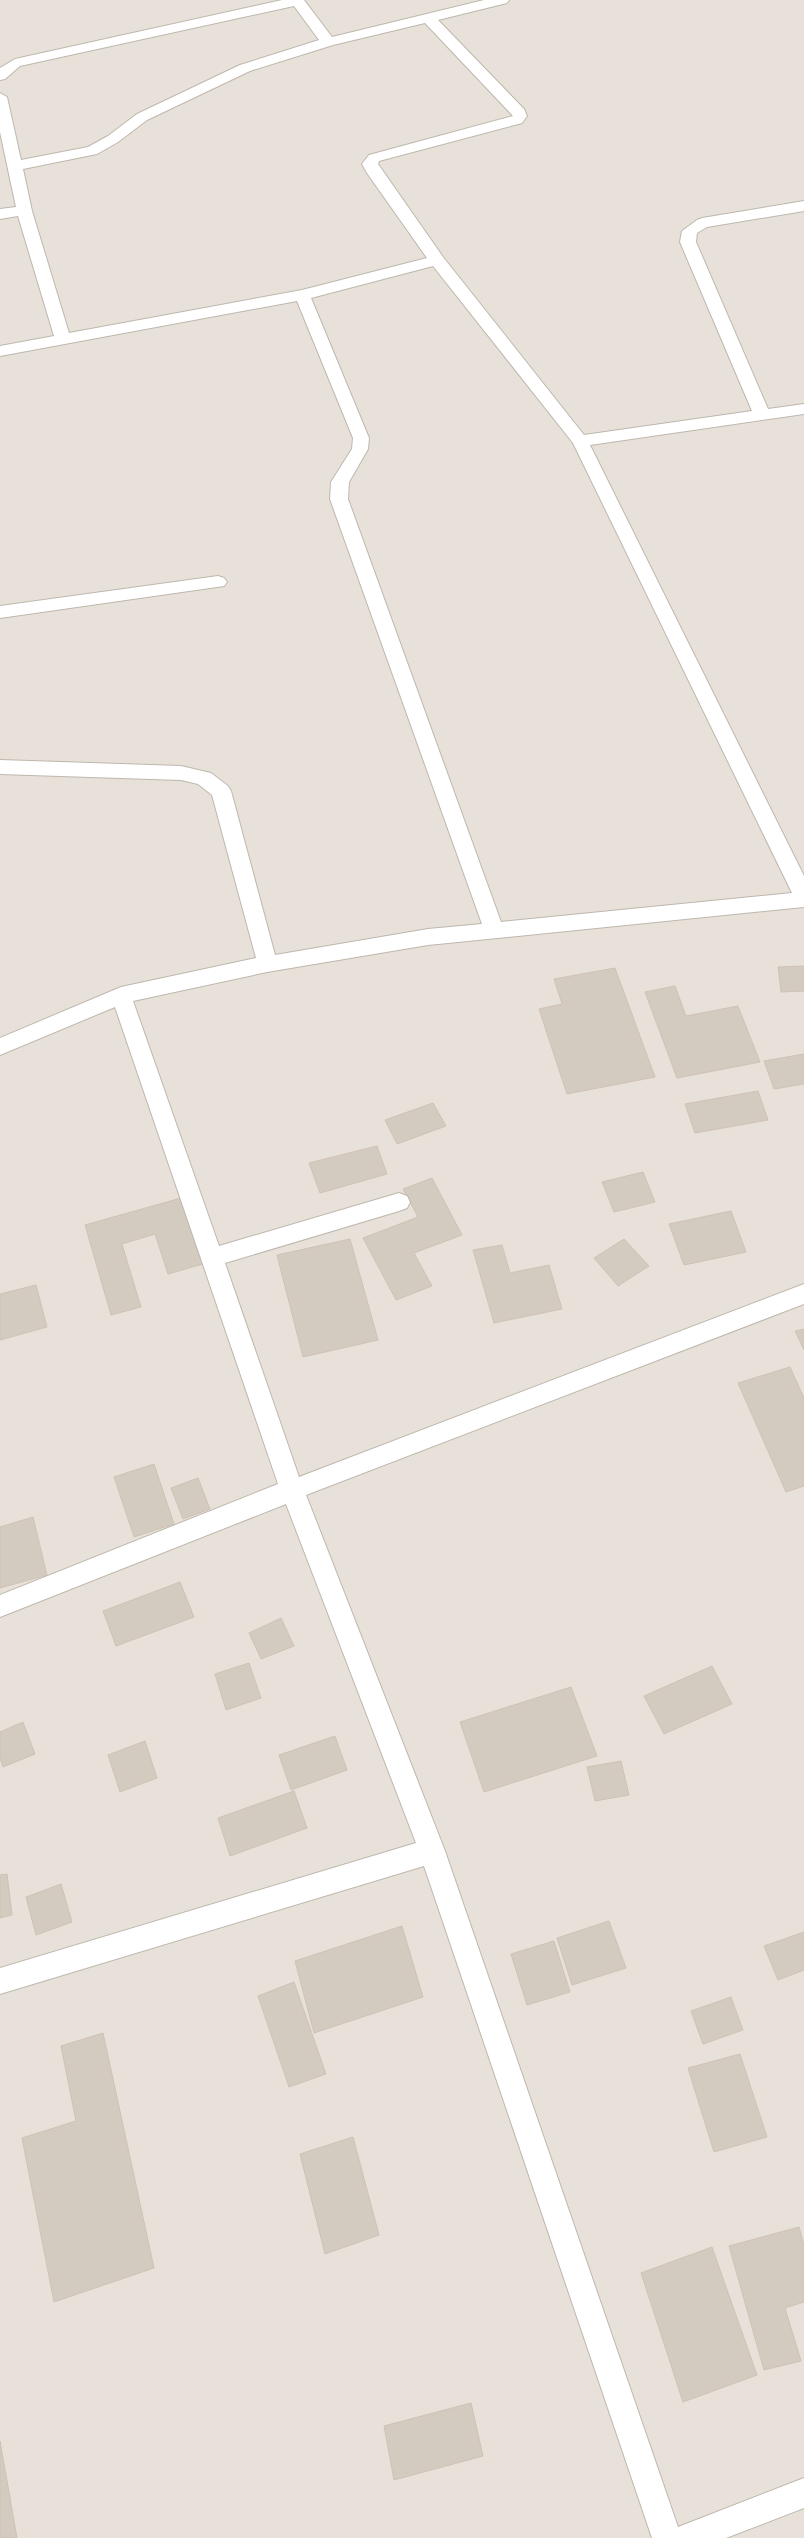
<svg xmlns="http://www.w3.org/2000/svg" width="804" height="2538" font-family="Barlow,sans-serif">
  <style>
    .residential { fill: #e7e1d9 }
    .building { fill: #d4cbc0; stroke: #cec2b4 }
    .lines { fill: none; stroke-linecap: round; stroke-linejoin: round }
    .minor-casing { stroke: #beb7ad; stroke-width: 2 }
    .minor { fill: #fff; fill-rule: evenodd }
  </style>
  <rect width="100%" height="100%" fill="#f3f0ea"/>
  <rect class="residential" x="0" y="0" width="804" height="2538"/>
  <g class="building">
    <polygon points="804,966 804,991 781,992 778,967"/>
    <polygon points="615,968 655,1077 567,1094 539,1009 562,1004 554,979"/>
    <polygon points="675,986 686,1016 738,1006 760,1062 677,1078 645,992"/>
    <polygon points="804,1054 804,1084 774,1089 764,1061"/>
    <polygon points="758,1091 768,1120 695,1133 685,1104"/>
    <polygon points="433,1103 446,1126 397,1144 385,1120"/>
    <polygon points="377,1146 387,1174 320,1193 309,1163"/>
    <polygon points="643,1172 655,1202 614,1212 602,1182"/>
    <polygon points="432,1178 462,1235 414,1253 432,1286 396,1300 363,1238 418,1217 403,1189"/>
    <polygon points="181,1198 203,1264 168,1274 155,1234 122,1244 141,1307 111,1315 85,1225"/>
    <polygon points="731,1211 746,1252 684,1265 669,1224"/>
    <polygon points="350,1239 378,1340 303,1357 277,1255"/>
    <polygon points="624,1239 649,1266 618,1286 594,1258"/>
    <polygon points="502,1245 510,1273 549,1265 562,1309 494,1323 473,1250"/>
    <polygon points="36,1285 47,1327 0,1340 0,1294"/>
    <polygon points="804,1329 804,1350 795,1331"/>
    <polygon points="790,1367 804,1398 804,1486 786,1492 738,1383"/>
    <polygon points="154,1464 174,1524 134,1537 114,1477"/>
    <polygon points="198,1478 210,1509 183,1519 171,1488"/>
    <polygon points="33,1517 47,1575 0,1588 0,1527"/>
    <polygon points="180,1582 194,1617 116,1646 103,1611"/>
    <polygon points="281,1618 294,1646 261,1659 249,1633"/>
    <polygon points="249,1663 261,1698 226,1710 215,1674"/>
    <polygon points="712,1666 732,1704 664,1734 644,1696"/>
    <polygon points="571,1687 597,1756 484,1792 460,1722"/>
    <polygon points="23,1722 35,1754 3,1767 0,1758 0,1732"/>
    <polygon points="335,1736 347,1770 291,1790 279,1755"/>
    <polygon points="145,1741 157,1778 120,1792 108,1755"/>
    <polygon points="621,1761 629,1795 595,1801 587,1767"/>
    <polygon points="294,1791 307,1828 230,1856 218,1818"/>
    <polygon points="7,1874 12,1915 0,1918 0,1875"/>
    <polygon points="61,1884 72,1922 36,1935 26,1897"/>
    <polygon points="609,1921 626,1968 572,1985 557,1938"/>
    <polygon points="402,1926 423,1997 314,2033 295,1961"/>
    <polygon points="804,1932 804,1970 778,1980 764,1946"/>
    <polygon points="554,1941 570,1992 527,2005 511,1954"/>
    <polygon points="294,1982 326,2074 289,2087 258,1996"/>
    <polygon points="731,1997 743,2030 703,2044 691,2011"/>
    <polygon points="103,2033 154,2268 54,2302 22,2138 76,2121 61,2046"/>
    <polygon points="740,2054 767,2137 714,2152 688,2068"/>
    <polygon points="353,2137 379,2235 325,2254 300,2154"/>
    <polygon points="799,2227 804,2245 804,2302 785,2308 801,2361 764,2370 729,2246"/>
    <polygon points="712,2247 757,2375 683,2402 641,2273"/>
    <polygon points="471,2403 483,2456 394,2480 384,2426"/>
    <polygon points="0,2441 17,2538 0,2538"/>
  </g>
  <g class="lines">
    <defs>
      <g id="minor">
        <path d="M282 0H304L332 37 484 0H509L507 3 438 20 524 109 527 116 522 123 379 161 378 164 443 257 584 435 752 411 680 242 682 231 697 220 702 218 804 201V211L707 227 697 233 696 242 768 409 804 404V414L590 445 804 876V907L428 945 267 972 133 1001 219 1246 399 1193 407 1196 410 1202 407 1208 399 1211 225 1263 299 1477 804 1284V1304L306 1495 445 1851 678 2527 804 2478V2508L726 2538H652L424 1866 0 1994V1968L416 1843 286 1504 0 1617V1595L278 1484 115 1007 0 1055V1038L121 987 256 958 212 795 198 784 181 780 0 774V760L181 766 211 773 228 786 231 791 275 955 428 929 482 924 330 499 331 482 352 449 353 438 297 301 0 356V346L54 336 18 216 0 219V209L16 207 0 132V93L7 97 21 160 88 147 108 136 137 114 240 65 319 40 294 6 20 66 5 79 0 80V68L15 59ZM425 23 513 116 369 155 362 164 367 173 427 258 302 290 69 333 32 211 23 169 97 154 118 142 147 120 250 71 333 45ZM433 266 573 443 792 893 501 922 348 499 349 482 368 449 369 438 311 298Z"/>
        <polygon points="218,576 224,578 227,582 224,586 0,618 0,606"/>
      </g>
    </defs>
    <use href="#minor" class="minor-casing"/>
    <use href="#minor" class="minor"/>
  </g>
</svg>
